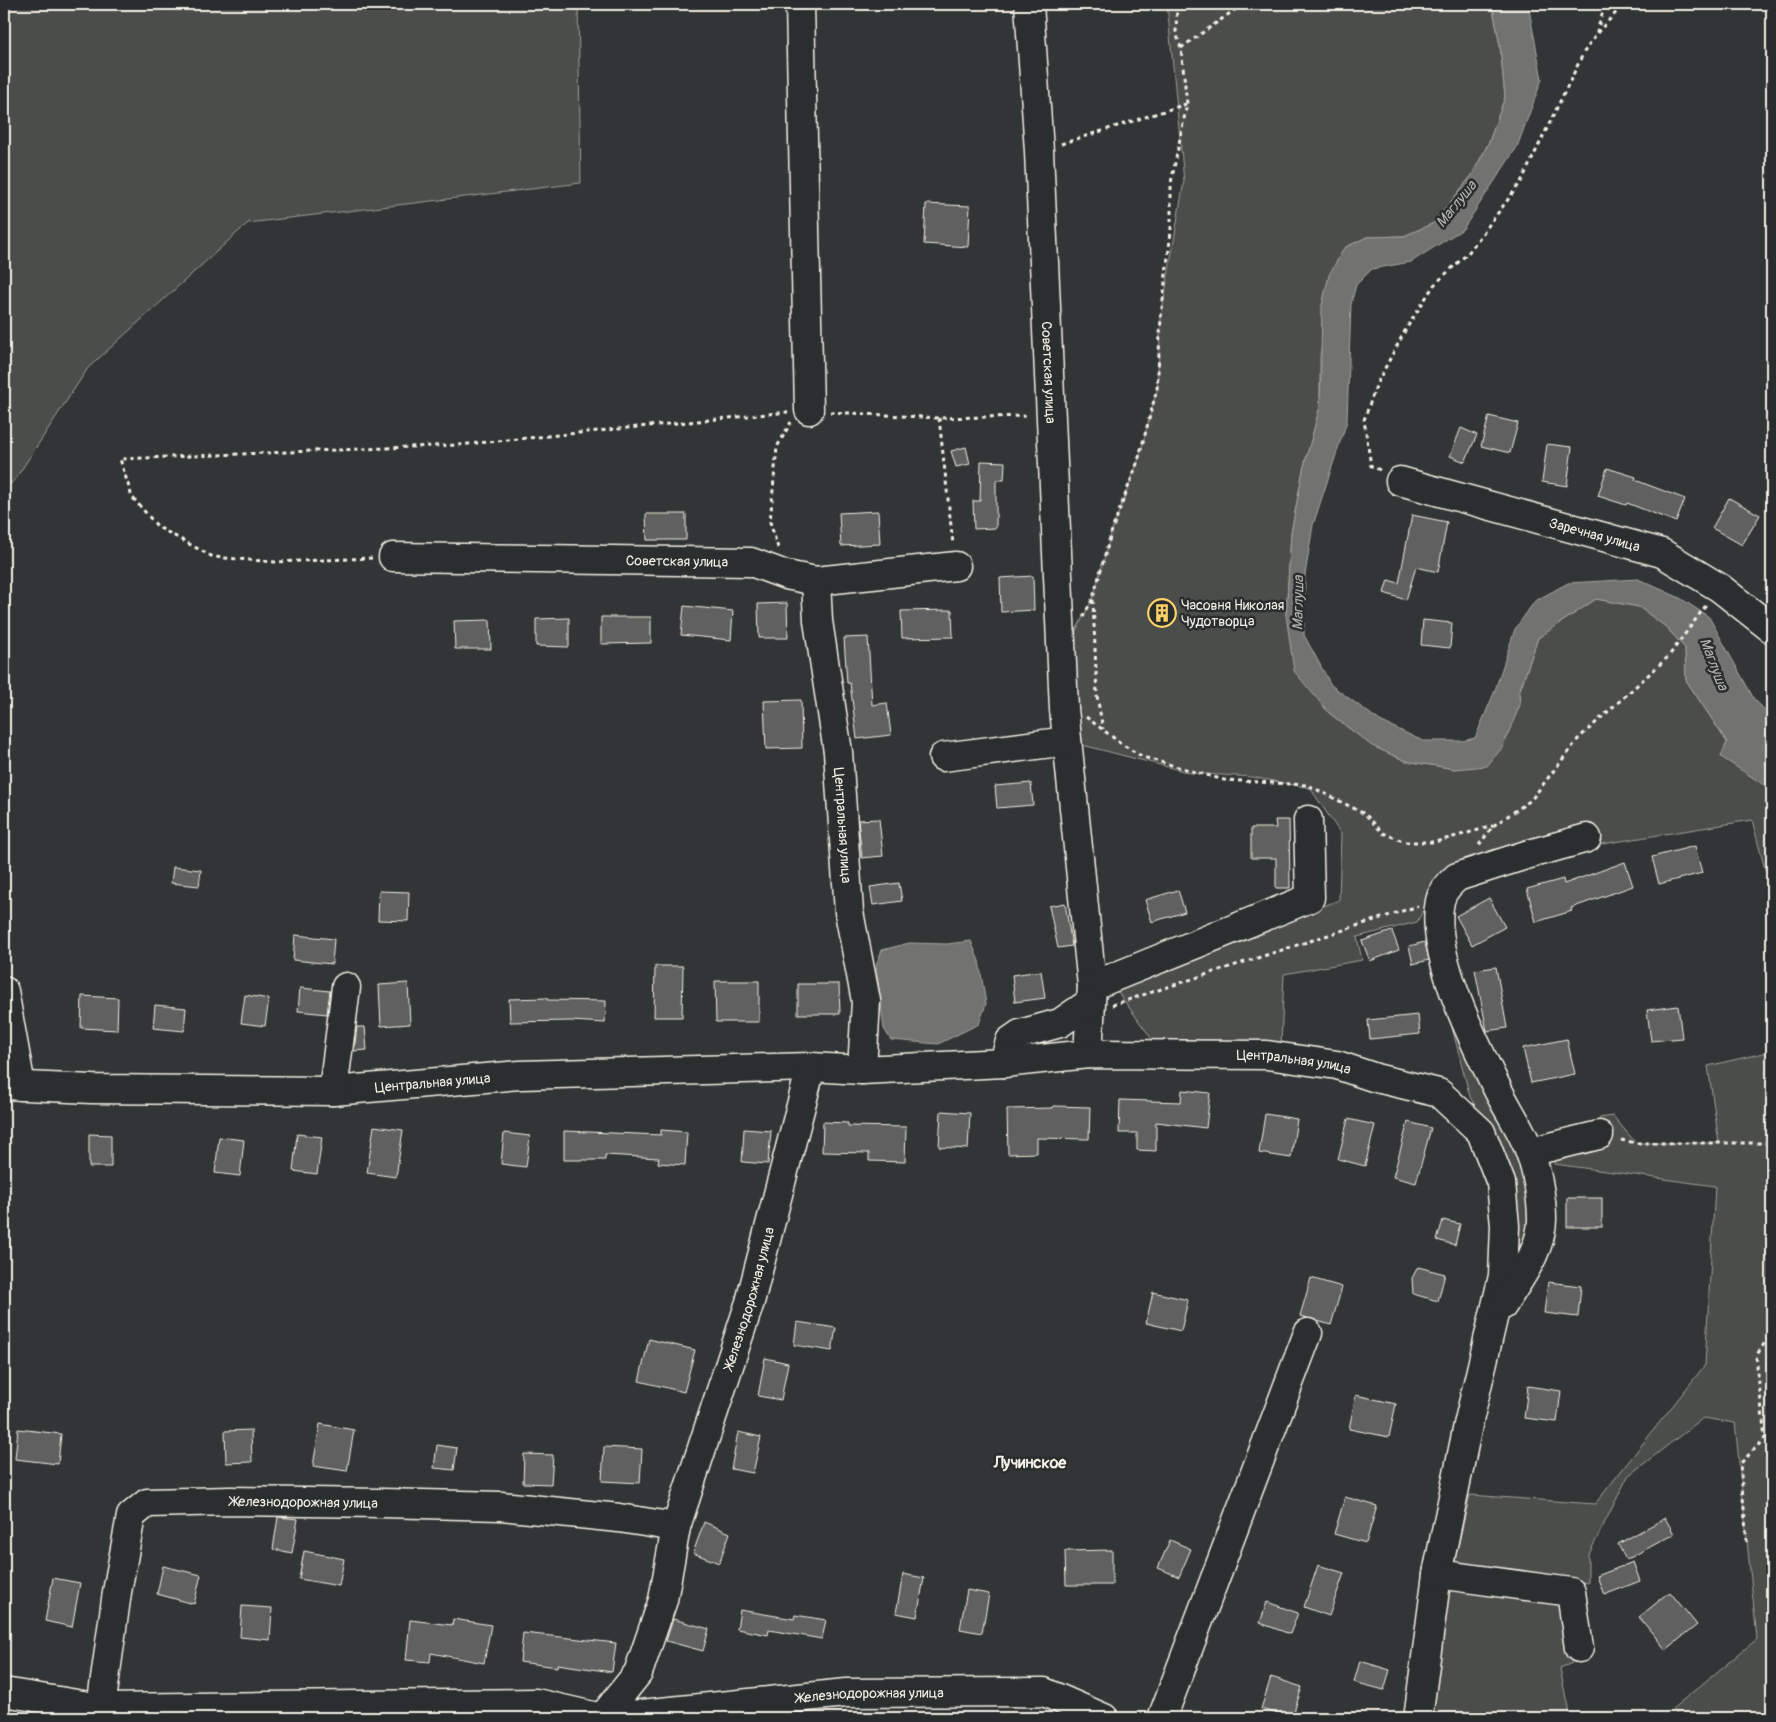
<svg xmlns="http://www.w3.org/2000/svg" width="1776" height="1722" font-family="Pangolin,sans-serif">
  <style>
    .green { fill: #4b4d4c; stroke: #a09f9a }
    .water { fill: #727370; stroke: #a6a5a0 }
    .building { fill: #5f605f; stroke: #f4f1e8 }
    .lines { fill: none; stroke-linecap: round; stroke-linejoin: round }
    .minor-casing { stroke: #f4f1e8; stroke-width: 31 }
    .path { stroke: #f4f1e8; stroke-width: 3; stroke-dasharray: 4 4; stroke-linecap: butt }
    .minor { stroke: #2a2d2e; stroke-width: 28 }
    .labels { text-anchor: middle; stroke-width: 5; stroke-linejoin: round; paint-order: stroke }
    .street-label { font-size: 14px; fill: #f4f1e8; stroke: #2a2d2e }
    .poi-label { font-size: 14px; fill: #f4f1e8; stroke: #2a2d2e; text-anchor: start }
    .water-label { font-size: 15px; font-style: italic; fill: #b3b2ac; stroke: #2a2d2e }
    .quarter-label { font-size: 16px; font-weight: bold; fill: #f4f1e8; stroke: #2a2d2e }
  </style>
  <rect width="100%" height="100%" fill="#323535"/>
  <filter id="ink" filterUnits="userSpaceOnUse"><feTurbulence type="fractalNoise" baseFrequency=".02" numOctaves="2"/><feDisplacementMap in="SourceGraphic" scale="10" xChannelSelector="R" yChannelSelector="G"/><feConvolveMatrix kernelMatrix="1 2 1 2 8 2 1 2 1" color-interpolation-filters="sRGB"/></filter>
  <g filter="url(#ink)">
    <g class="green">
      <polygon points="4,4 578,4 581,183 248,223 88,368 16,478 4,491"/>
      <polygon points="1167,4 1492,4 1500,46 1505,97 1489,142 1472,175 1434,223 1404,236 1367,237 1344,248 1320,355 1320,407 1303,470 1291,533 1286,615 1329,713 1373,746 1406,761 1455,769 1520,705 1519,693 1538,638 1596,599 1639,607 1666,627 1685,648 1686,680 1727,742 1772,790 1772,883 1768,881 1752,820 1596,845 1431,897 1417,922 1357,937 1362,960 1284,974 1281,1044 1154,1042 1115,988 1339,900 1341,834 1310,788 1252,777 1191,773 1067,741 1062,657 1093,598 1112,530 1138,461 1157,389 1161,317 1184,181"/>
      <polygon points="1428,935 1519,1133 1533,1217 1522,1256 1516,1257 1488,1127 1470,1097"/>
      <polygon points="1772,1051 1772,1718 1679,1718 1672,1709 1757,1639 1735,1423 1703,1418 1628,1476 1588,1556 1588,1583 1454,1563 1470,1495 1595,1504 1705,1365 1715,1186 1554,1164 1557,1152 1599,1135 1599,1118 1613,1116 1636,1143 1719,1143 1708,1066"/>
      <polygon points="1449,1587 1563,1601 1572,1663 1560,1668 1570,1718 1431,1718"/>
    </g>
    <g class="water">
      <polygon points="1492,4 1528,4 1542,79 1517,147 1463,229 1411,262 1372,269 1356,285 1351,304 1347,421 1313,525 1305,575 1304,635 1331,685 1380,721 1423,741 1462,741 1475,738 1494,693 1515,629 1535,601 1568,583 1638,579 1680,598 1709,617 1754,699 1772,717 1772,790 1721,757 1727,742 1686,680 1685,648 1666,627 1639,607 1596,599 1538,638 1519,692 1520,705 1502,748 1487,766 1455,769 1406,761 1372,746 1329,713 1294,671 1286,615 1291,533 1303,470 1320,406 1322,305 1329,275 1344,248 1367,237 1404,236 1434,223 1472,175 1489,142 1505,97 1500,46"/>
      <polygon points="971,941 979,961 986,1004 979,1024 938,1044 891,1040 884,1029 876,965 882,950 909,943 947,944"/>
    </g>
    <g class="building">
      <polygon points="926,204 970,206 968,247 924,244"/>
      <polygon points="1489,416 1518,423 1510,453 1481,446"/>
      <polygon points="1461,428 1477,435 1465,462 1450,456"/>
      <polygon points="1547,444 1572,447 1567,486 1542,482"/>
      <polygon points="966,447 970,464 956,467 951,451"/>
      <polygon points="981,461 1005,462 1004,480 996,480 996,528 974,529 973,501 980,501"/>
      <polygon points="1607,468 1636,477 1635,480 1685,499 1676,522 1627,503 1626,505 1598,496"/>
      <polygon points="1729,498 1760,515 1742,545 1712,528"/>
      <polygon points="878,511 880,544 841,546 839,513"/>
      <polygon points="646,514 686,514 686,540 647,540"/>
      <polygon points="1412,515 1447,522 1438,572 1416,567 1406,600 1384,593 1388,580 1399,583"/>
      <polygon points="1033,576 1034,610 1001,612 1000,578"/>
      <polygon points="787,603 788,638 759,638 758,604"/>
      <polygon points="1155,604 1170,605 1169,621 1154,620"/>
      <polygon points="684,606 733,611 731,640 681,635"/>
      <polygon points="952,610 953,637 902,638 901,611"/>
      <polygon points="601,617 651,617 651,643 601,644"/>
      <polygon points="569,618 569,647 536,646 536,619"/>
      <polygon points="490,620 491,649 455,649 454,621"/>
      <polygon points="1423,620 1452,623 1450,648 1421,645"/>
      <polygon points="868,637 872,705 887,703 891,735 857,739 850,683 847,683 844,638"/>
      <polygon points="801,700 802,748 766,749 764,701"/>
      <polygon points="1031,783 1033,805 997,808 995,786"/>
      <polygon points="879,819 883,856 862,858 858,820"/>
      <polygon points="1275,820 1289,820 1290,888 1276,888 1276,858 1251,858 1251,828 1276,828"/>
      <polygon points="1695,846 1702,873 1659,884 1652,857"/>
      <polygon points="1625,862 1633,886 1571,908 1572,911 1536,922 1527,889 1563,879 1564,884"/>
      <polygon points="173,867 201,870 199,886 171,883"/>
      <polygon points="899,883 902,901 873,905 870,887"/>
      <polygon points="1178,890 1185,912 1152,922 1145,900"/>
      <polygon points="379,891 409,892 408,921 378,920"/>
      <polygon points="1489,898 1505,927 1472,945 1456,916"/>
      <polygon points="1065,903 1072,946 1058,948 1049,906"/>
      <polygon points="1392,931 1399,950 1370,961 1362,941"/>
      <polygon points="295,935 334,939 332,964 293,960"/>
      <polygon points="1425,942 1429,960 1413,964 1409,946"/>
      <polygon points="655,966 683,966 682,1017 654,1017"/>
      <polygon points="1496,967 1507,1028 1487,1031 1475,970"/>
      <polygon points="1041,971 1045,998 1015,1002 1012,975"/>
      <polygon points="715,981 759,981 759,1022 716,1022"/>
      <polygon points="408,983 410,1024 381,1026 379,985"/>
      <polygon points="798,984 839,984 840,1014 798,1014"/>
      <polygon points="300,988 330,991 327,1014 298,1011"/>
      <polygon points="245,995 269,999 265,1026 241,1023"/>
      <polygon points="82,996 118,998 117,1030 81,1028"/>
      <polygon points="547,998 547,1000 606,1001 605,1023 571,1021 510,1022 509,999"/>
      <polygon points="155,1005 186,1008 184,1031 153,1028"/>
      <polygon points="1678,1006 1682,1038 1651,1041 1647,1010"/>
      <polygon points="1418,1015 1420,1034 1370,1039 1368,1020"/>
      <polygon points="357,1027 365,1027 367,1050 354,1051"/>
      <polygon points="1567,1039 1575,1074 1531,1083 1523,1048"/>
      <polygon points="1182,1090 1210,1093 1206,1128 1156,1122 1156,1151 1137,1150 1137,1133 1119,1133 1120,1100 1181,1102"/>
      <polygon points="1053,1106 1090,1107 1089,1139 1037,1138 1037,1153 1008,1154 1007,1109 1053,1108"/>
      <polygon points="941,1111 970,1113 968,1149 939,1147"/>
      <polygon points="1265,1114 1297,1119 1291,1158 1259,1153"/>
      <polygon points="1348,1119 1375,1125 1365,1166 1338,1159"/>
      <polygon points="823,1122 848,1123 848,1126 906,1127 905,1162 869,1161 869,1153 822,1152"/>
      <polygon points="1408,1122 1431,1128 1416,1183 1393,1177"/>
      <polygon points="374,1126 403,1130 396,1177 367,1173"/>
      <polygon points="744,1129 771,1131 768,1164 742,1162"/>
      <polygon points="661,1130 687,1132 685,1165 658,1163 659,1158 605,1155 605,1160 564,1160 564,1131 661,1135"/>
      <polygon points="504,1133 530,1136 526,1167 501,1164"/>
      <polygon points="89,1134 111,1135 111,1167 89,1167"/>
      <polygon points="297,1134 322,1137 317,1174 293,1171"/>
      <polygon points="219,1137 244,1140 240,1176 215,1173"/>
      <rect x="1567" y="1198" width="35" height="29"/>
      <polygon points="1443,1220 1460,1224 1455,1245 1437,1240"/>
      <polygon points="1418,1267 1445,1274 1438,1301 1413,1294 1412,1278"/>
      <polygon points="1311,1278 1342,1287 1331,1325 1300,1316"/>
      <polygon points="1548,1282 1581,1286 1578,1317 1544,1313"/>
      <polygon points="1153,1292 1188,1300 1181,1331 1146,1323"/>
      <polygon points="797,1322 836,1328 832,1351 794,1345"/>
      <polygon points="649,1339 695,1350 684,1392 639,1381"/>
      <polygon points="765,1358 788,1363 781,1400 758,1396"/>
      <polygon points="1528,1386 1561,1391 1557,1422 1524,1418"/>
      <polygon points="1356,1395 1396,1404 1389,1437 1349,1429"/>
      <polygon points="320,1424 354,1430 347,1471 313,1466"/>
      <polygon points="18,1429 61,1434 58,1464 15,1459"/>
      <polygon points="251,1430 252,1462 226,1463 225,1431"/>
      <polygon points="738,1432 761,1437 753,1473 731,1469"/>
      <polygon points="437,1445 457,1448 454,1470 434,1468"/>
      <polygon points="604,1447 642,1449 640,1483 602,1481"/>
      <polygon points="524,1454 553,1455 551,1484 523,1483"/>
      <polygon points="1345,1497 1377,1506 1366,1543 1334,1534"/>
      <polygon points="278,1517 298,1519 292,1553 273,1549"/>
      <polygon points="1665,1518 1674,1534 1626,1560 1618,1544"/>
      <polygon points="704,1522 730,1533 719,1563 693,1553"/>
      <polygon points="1170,1540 1191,1549 1179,1577 1158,1568"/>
      <polygon points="1112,1550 1112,1585 1066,1585 1065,1551"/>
      <polygon points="304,1551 344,1559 339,1586 299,1579"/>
      <polygon points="1633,1562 1640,1581 1604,1595 1597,1576"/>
      <polygon points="1318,1565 1344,1573 1329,1616 1304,1607"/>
      <polygon points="163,1566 201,1575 194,1604 157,1594"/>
      <polygon points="903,1574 924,1578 917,1617 896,1613"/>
      <polygon points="53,1578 80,1583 72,1627 45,1621"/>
      <polygon points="967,1590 989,1594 982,1633 960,1629"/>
      <polygon points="1670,1592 1697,1625 1666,1650 1639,1617"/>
      <polygon points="1267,1602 1298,1613 1290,1634 1260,1623"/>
      <polygon points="242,1606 272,1608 270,1640 240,1637"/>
      <polygon points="740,1610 794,1619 795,1615 826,1620 822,1639 769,1630 768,1635 737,1629"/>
      <polygon points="453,1619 491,1625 484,1663 431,1653 430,1662 406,1660 410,1620 452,1625"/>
      <polygon points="673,1619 709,1629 703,1651 666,1641"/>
      <polygon points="523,1633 616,1643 612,1672 557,1664 557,1667 520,1662"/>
      <polygon points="1360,1661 1390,1670 1384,1690 1354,1682"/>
      <polygon points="1271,1677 1302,1687 1292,1718 1261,1709"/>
    </g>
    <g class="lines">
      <defs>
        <g id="minor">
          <polyline points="800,4 809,410"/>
          <path id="s1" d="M1029 4 1039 151 1064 709 1092 986 1088 1054"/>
          <path id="s2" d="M1400 481 1662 553 1720 588 1772 629"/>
          <path id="s3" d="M393 557 751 562 786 575 816 581 956 566"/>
          <path id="s4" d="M816 581 818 621 838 752 849 912 866 1001 862 1070"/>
          <polyline points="943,757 1067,741"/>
          <polyline points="1092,986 1310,898 1308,820"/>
          <polyline points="4,991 21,1086"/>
          <polyline points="1004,1063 1010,1041 1020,1034 1060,1023 1089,1003"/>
          <path id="s5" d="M4 1085 92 1089 333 1091 520 1075 811 1067 862 1070 1004 1063 1088 1054 1267 1055 1337 1065 1376 1078 1439 1093 1481 1132 1501 1183 1505 1226 1503 1276 1468 1425 1437 1574 1418 1718"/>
          <polyline points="333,1091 346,987"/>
          <polyline points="1530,1152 1599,1135"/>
          <path d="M1503 1305C1518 1280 1542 1251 1542 1219 1542 1199 1537 1172 1530 1152 1522 1130 1507 1109 1497 1088 1474 1042 1429 952 1440 901 1442 891 1450 883 1457 877L1526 855 1587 838"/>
          <polyline points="1437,1574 1571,1592 1579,1648"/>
          <path id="s6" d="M4 1692 101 1708 536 1703 602 1718 846 1693 1044 1692 1104 1718"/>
          <path id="s7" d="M101 1708 117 1592 131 1516 147 1503 231 1501 382 1503 501 1506 619 1518 676 1527"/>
          <path id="s8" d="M602 1718 638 1673 663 1600 676 1527 750 1302 811 1067"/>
          <polyline points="1162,1718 1308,1333"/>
        </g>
      </defs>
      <use href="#minor" class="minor-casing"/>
      <g class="path">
        <polyline points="1597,33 1624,4"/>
        <polyline points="1181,48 1243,4"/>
        <polyline points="1061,144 1186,104"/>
        <polyline points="830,412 939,418 1028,416"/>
        <polyline points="939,418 953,544"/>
        <polyline points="1380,470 1371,466 1364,420 1377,383 1406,329 1434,285 1468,253 1521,182 1584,52 1596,35 1605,4"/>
        <polyline points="778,548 770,522 777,447 791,422"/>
        <polyline points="372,558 275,562 213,557 158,527 132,497 120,459 458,445 788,412"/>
        <polyline points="1093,600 1097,696 1103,729"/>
        <polyline points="1083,617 1093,598 1112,530 1138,461 1157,389 1161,317 1171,231 1171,183 1187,104 1181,48 1176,32 1177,4"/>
        <polyline points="1086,717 1123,745 1143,757 1224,780 1308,785 1365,814 1383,833 1405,842 1435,842 1493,826"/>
        <polyline points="1479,845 1493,826 1531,800 1579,738 1668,657 1707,604"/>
        <polyline points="1112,1005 1418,906"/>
        <polyline points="1621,1140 1636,1143 1772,1143"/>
        <polyline points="1747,1542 1740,1464 1765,1438 1756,1356 1772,1332"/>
      </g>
      <use href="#minor" class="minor"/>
    </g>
  </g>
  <defs>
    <symbol id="building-ring" viewBox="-11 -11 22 22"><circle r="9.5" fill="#2a2d2e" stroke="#ffd166" stroke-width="1.5"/><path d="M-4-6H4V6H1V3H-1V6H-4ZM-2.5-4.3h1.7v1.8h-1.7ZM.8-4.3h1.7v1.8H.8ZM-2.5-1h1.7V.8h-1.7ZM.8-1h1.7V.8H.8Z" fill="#ffd166"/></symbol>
  </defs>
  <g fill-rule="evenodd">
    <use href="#building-ring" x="1146" y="597" width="32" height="32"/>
  </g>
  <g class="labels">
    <g class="street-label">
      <text dy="5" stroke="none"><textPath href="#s1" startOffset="369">Советская улица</textPath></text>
      <text dy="5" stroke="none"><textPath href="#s2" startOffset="202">Заречная улица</textPath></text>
      <text dy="5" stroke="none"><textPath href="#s3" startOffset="284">Советская улица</textPath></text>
      <text dy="5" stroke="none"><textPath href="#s4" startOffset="246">Центральная улица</textPath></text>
      <text dy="5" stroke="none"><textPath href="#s5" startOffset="1292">Центральная улица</textPath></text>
      <text dy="5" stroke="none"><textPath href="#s5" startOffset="429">Центральная улица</textPath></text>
      <text dy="5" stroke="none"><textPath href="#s8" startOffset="449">Железнодорожная улица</textPath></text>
      <text dy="5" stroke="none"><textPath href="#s7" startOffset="372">Железнодорожная улица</textPath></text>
      <text dy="5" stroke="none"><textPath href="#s6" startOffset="870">Железнодорожная улица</textPath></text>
    </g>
    <g class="poi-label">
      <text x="1181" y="610">Часовня Николая<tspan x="1181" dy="16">Чудотворца</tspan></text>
    </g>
    <g class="water-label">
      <text transform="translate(1456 204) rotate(-51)" y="5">Маглуша</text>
      <text transform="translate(1298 603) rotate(-89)" y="5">Маглуша</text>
      <text transform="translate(1714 664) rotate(69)" y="5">Маглуша</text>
    </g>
    <g class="quarter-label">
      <text x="1030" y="1468">Лучинское</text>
    </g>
  </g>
  <rect width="1776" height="1722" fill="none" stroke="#2a2d2e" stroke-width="20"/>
  <rect x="10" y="10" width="1756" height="1702" fill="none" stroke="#f4f1e8" stroke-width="2" filter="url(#ink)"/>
</svg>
